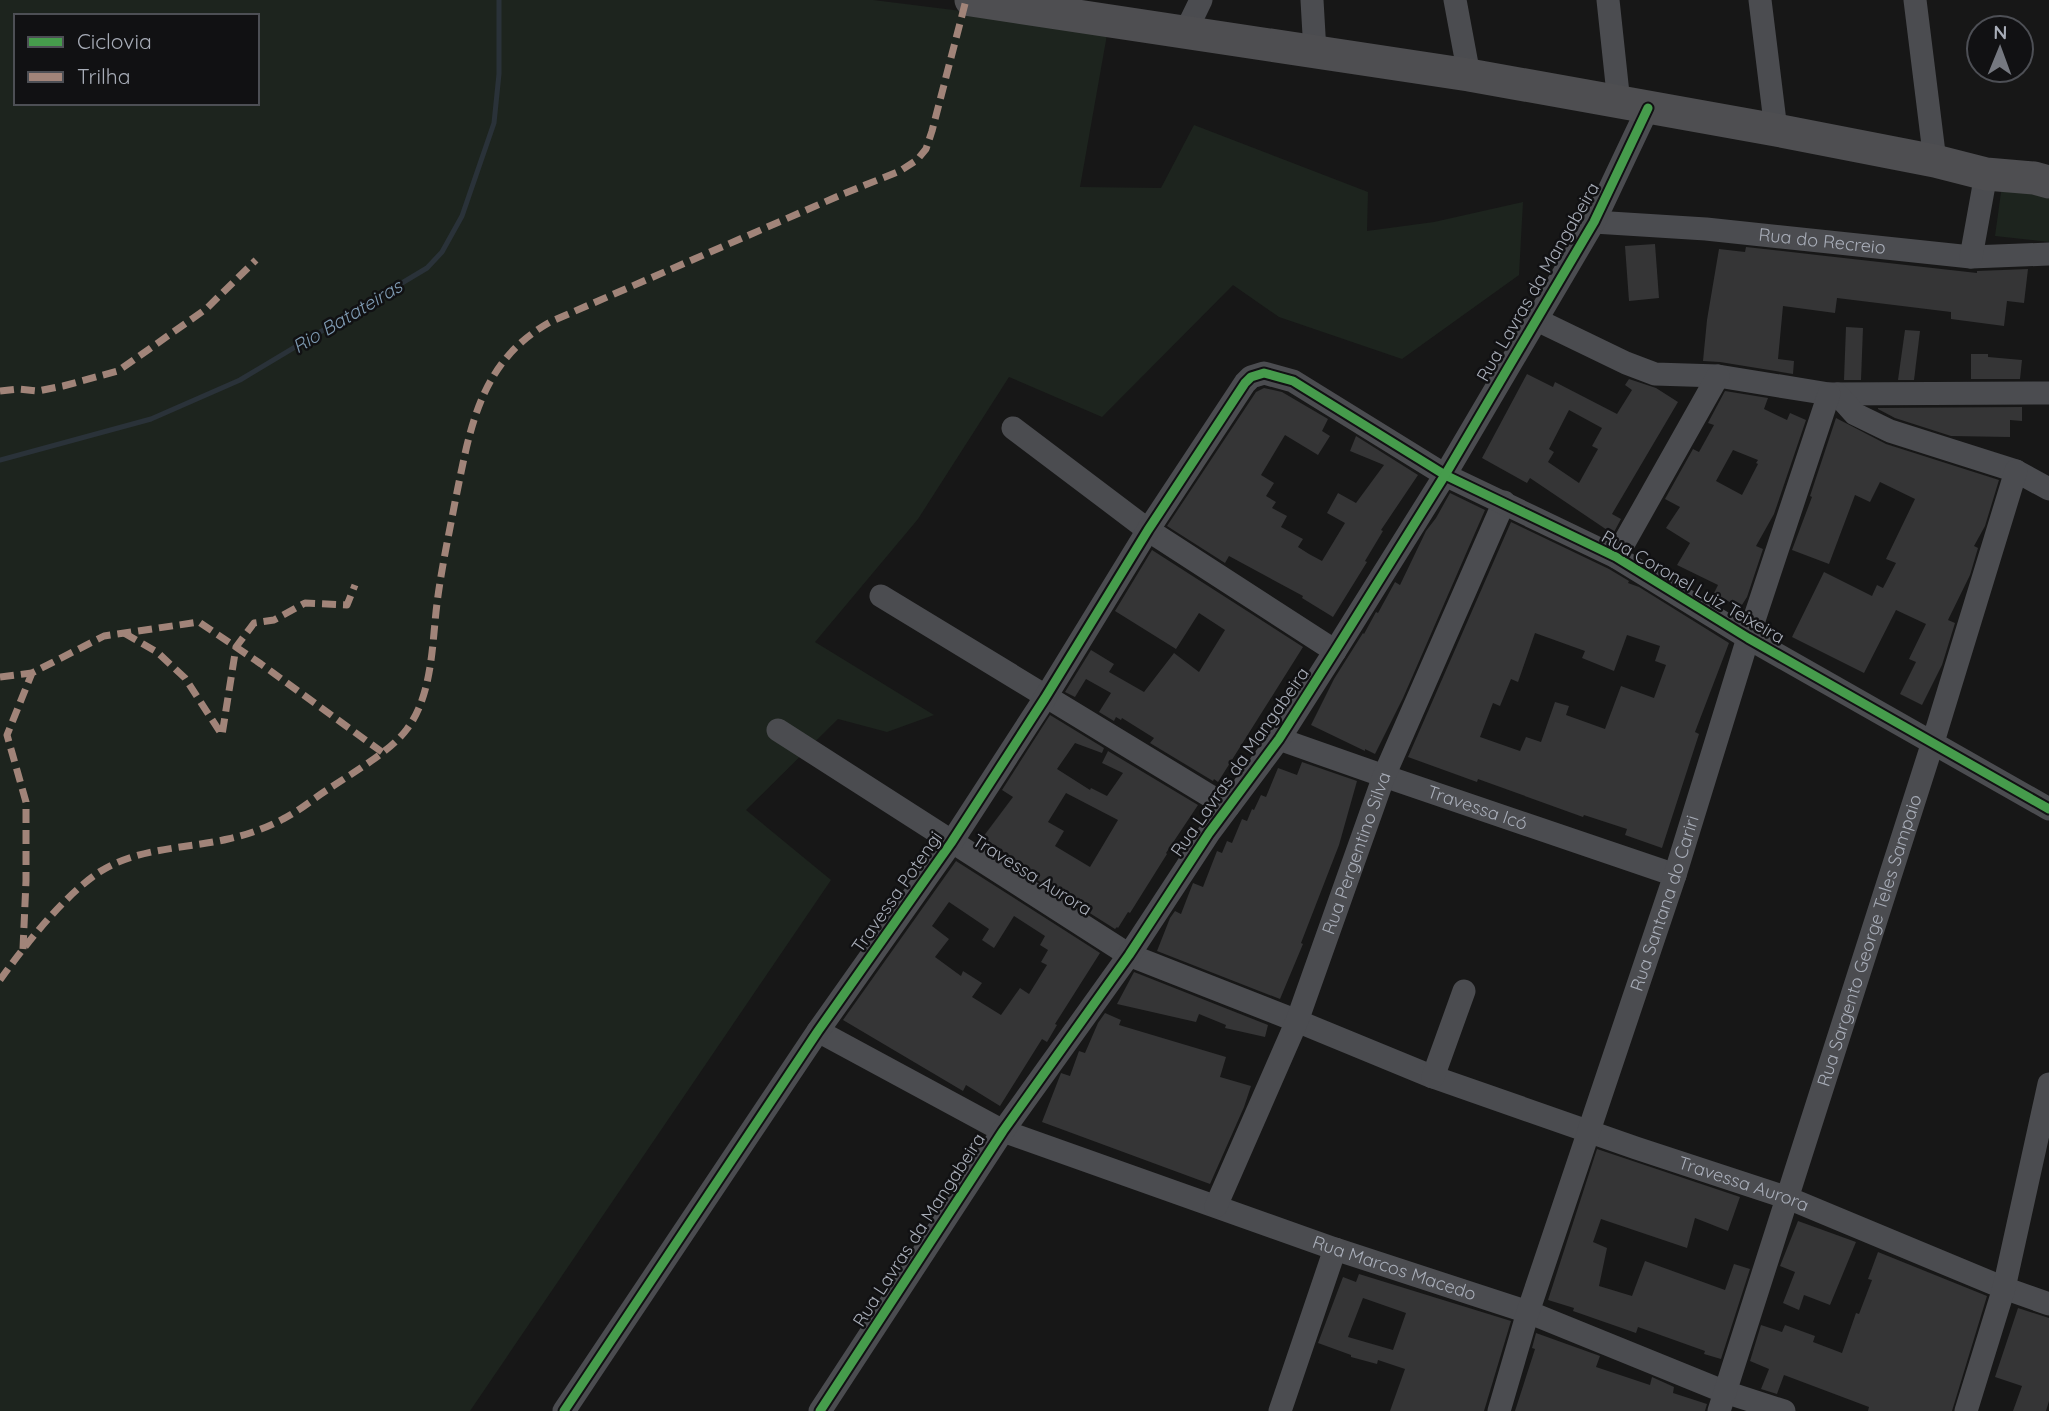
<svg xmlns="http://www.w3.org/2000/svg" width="2049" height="1411" font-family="Quicksand,sans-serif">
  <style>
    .green { fill: #1d241e; fill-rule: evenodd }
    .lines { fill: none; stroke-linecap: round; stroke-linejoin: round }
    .stream { stroke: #2a3239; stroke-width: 5 }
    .building { fill: #353536; fill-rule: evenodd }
    .minor { stroke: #4b4c50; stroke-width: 23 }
    .highway { stroke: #4e4e51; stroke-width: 33 }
    .quiet { stroke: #a18479; stroke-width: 7; stroke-dasharray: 14 7; stroke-linecap: butt }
    .cycleway-casing { stroke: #111113; stroke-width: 13 }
    .cycleway { stroke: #469c4c; stroke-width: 9 }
    .labels { text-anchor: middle; stroke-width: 5; stroke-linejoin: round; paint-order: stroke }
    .street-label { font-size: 18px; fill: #a8adb8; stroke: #111113 }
    .water-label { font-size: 19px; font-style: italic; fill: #7f9bb3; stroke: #111113 }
  </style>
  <rect width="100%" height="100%" fill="#171717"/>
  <g class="green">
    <path d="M0 0H873L1108 29 1080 187 1161 188 1194 125 1368 192 1367 231 1434 222 1523 202 1519 275 1402 359 1279 317 1233 285 1102 417 1009 377 918 519 815 642 934 715 887 732 838 719 746 810 831 880 470 1411H0ZM16 16H257V103H16Z"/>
    <polygon points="2002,185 2049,199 2049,242 1995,236"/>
  </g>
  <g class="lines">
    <polyline class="stream" points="0,460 151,419 240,380 427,268 442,252 462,216 494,123 499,74 499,0"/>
  </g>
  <g class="building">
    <polygon points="1655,244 1659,298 1629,301 1625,246"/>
    <polygon points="1746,247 1977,273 1977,271 2028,269 2024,303 2007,301 2004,326 1951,319 1951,312 1837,298 1835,313 1783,306 1778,359 1794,361 1793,374 1720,362 1703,361 1707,320 1719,249 1745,252"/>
    <polygon points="1846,327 1863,328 1861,380 1844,380"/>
    <polygon points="1905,330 1920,331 1914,380 1898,380"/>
    <polygon points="1971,354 1988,354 1988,357 2022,360 2020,379 1971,379"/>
    <path d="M1527 374 1553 387 1555 382 1617 414 1632 390 1625 385 1629 379 1656 388 1678 402 1612 514 1621 519 1613 534 1530 478 1527 483 1482 458ZM1569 410 1602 428 1592 446 1598 449 1579 483 1548 462 1554 452 1549 449Z"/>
    <polygon points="1264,388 1282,392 1328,419 1322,431 1330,436 1318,455 1285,435 1261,475 1274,483 1266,496 1276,502 1272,508 1287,516 1281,527 1303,539 1298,547 1309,554 1322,561 1345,523 1327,513 1338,493 1356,503 1384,465 1350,451 1356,436 1418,475 1381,530 1383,531 1365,561 1367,562 1333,617 1302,598 1303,596 1229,556 1225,563 1167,526 1256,392"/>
    <path d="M1725 391 1768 398 1764 409 1787 420 1790 413 1806 420 1774 514 1756 546 1763 549 1747 597 1740 608 1714 593 1718 585 1677 565 1690 543 1666 528 1680 507 1665 499 1693 449 1699 452 1714 425 1708 423 1710 419ZM1733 450 1758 460 1756 463 1758 464 1742 495 1716 481Z"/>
    <polygon points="2022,407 2022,421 2010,420 2010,437 1951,436 1895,418 1878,409 1878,408"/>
    <polygon points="1836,418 1886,444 1999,480 1985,526 1974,546 1978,548 1970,575 1948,620 1955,623 1942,665 1922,705 1900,694 1916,662 1909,659 1926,624 1896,610 1864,673 1792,637 1824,572 1872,596 1877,585 1883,588 1896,563 1886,559 1915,499 1880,482 1870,502 1855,495 1829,564 1792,550 1812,497 1810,496"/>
    <polygon points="1450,493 1485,510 1403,698 1375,754 1365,749 1365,751 1311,725 1334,679 1363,633 1364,634 1376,612 1378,613 1395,582 1400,585 1426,531 1436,518"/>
    <path d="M1511 522 1609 569 1629 581 1628 583 1639 587 1729 643 1695 732 1699 734 1662 848 1625 835 1627 829 1584 815 1583 817 1478 779 1477 782 1408 757ZM1535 633 1585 651 1582 658 1614 671 1627 635 1660 646 1655 661 1666 665 1654 698 1621 686 1605 729 1566 715 1569 706 1555 702 1541 742 1526 737 1520 751 1480 737 1493 703 1500 706 1511 679 1518 682Z"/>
    <polygon points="1152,550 1303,647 1218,782 1214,779 1213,781 1150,743 1154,738 1122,718 1121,720 1116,717 1114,721 1099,712 1111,693 1086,679 1075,697 1065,692 1091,650 1114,664 1109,672 1144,692 1174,653 1199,672 1225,630 1199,613 1176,649 1115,611"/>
    <path d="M1050 715 1104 748 1102 753 1075 743 1057 769 1090 790 1091 788 1107 796 1123 773 1102 763 1108 751 1198 805 1166 853 1167 854 1130 913 1128 912 1118 928 1117 927 1115 929 1009 862 1012 858 983 837 1013 797 1002 790ZM1066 793 1118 820 1090 867 1055 846 1064 831 1048 822Z"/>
    <polygon points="1302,762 1357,781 1339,845 1301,943 1303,944 1280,999 1157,951 1170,918 1175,911 1181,914 1193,883 1203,887 1217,851 1222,853 1227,841 1232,843 1242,819 1247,821 1252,809 1254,810 1261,795 1266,797 1278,768 1297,775"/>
    <path d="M956 861 1100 953 1055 1024 1057 1025 1047 1042 1042 1039 1000 1106 966 1085 963 1091 843 1020ZM949 902 989 929 982 940 994 948 1014 916 1045 936 1040 945 1048 950 1041 962 1047 965 1029 994 1020 988 1001 1015 972 997 982 983 963 971 961 976 935 957 949 939 932 926Z"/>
    <polygon points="1134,972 1268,1025 1265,1037 1225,1028 1226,1025 1199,1014 1196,1022 1117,1004"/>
    <polygon points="1105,1013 1121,1020 1119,1025 1226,1057 1220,1077 1251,1086 1244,1107 1210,1184 1042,1122 1061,1073 1070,1076 1079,1051 1085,1053 1098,1023"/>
    <polygon points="1597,1149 1740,1197 1728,1231 1695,1218 1687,1248 1601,1219 1593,1242 1607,1248 1599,1286 1632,1296 1645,1261 1725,1290 1734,1264 1750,1269 1721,1359 1704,1354 1705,1351 1638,1327 1636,1333 1573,1311 1574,1308 1548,1300"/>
    <polygon points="1798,1221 1856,1242 1830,1305 1804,1295 1799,1310 1783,1303 1795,1272 1780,1266"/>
    <polygon points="1878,1252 1987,1296 1952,1411 1868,1411 1869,1407 1784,1375 1777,1394 1761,1389 1769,1369 1750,1361 1761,1325 1782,1332 1785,1325 1815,1336 1813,1342 1842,1353 1856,1313 1859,1314 1872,1280 1868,1279"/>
    <path d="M1359 1274 1511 1321 1484 1411H1390L1405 1369 1378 1360 1377 1364 1351 1357V1355L1318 1343 1343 1277 1356 1282ZM1363 1298 1406 1313 1393 1350 1348 1337Z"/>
    <polygon points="2018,1308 2049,1318 2049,1401 2046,1411 2013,1411 2022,1386 1995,1377"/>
    <polygon points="1536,1333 1600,1356 1596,1367 1650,1385 1652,1377 1674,1387 1673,1393 1707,1404 1705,1411 1515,1411 1535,1349 1532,1348"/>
  </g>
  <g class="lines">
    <g class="minor">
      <polyline points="1312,0 1315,52"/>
      <polyline points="1455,0 1469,75"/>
      <polyline points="1608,0 1619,103"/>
      <polyline points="1760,0 1776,130"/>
      <polyline points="1915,0 1935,161"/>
      <polyline points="1185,33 1201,0"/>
      <path id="s1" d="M1594 222 1706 229 1971 257 2049 254"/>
      <polyline points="1971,257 1986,174"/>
      <polyline points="1537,320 1626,363 1655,374 1718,376 1829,394 2049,393"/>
      <polyline points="1837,394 1855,414 1890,431 2016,471 2049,489"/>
      <polyline points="1013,428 1148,530 1335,651"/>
      <polyline points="1616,557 1718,376"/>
      <polyline points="881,596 1228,807"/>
      <path id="s2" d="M778 730 1129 955 1297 1021 1433 1077 1636 1148 1788 1198 2004 1288 2049 1304"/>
      <path id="s3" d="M1279 739 1384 776 1675 875"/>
      <path id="s4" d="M818 1031 1003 1131 1335 1249 1528 1312 1725 1392 1784 1411"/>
      <polyline points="1433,1077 1464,991"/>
      <path id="s5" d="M1216 1206 1297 1021 1384 776 1504 502"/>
      <polyline points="564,1411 818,1031 951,843 1045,698 1148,530 1245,383 1251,377 1264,373 1293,381 1445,475 1616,557 1748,638 2049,809"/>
      <polyline points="820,1411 1003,1131 1129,955 1209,833 1279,739 1335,651 1445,475 1594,222 1648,108"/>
      <polyline points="1280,1411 1335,1249"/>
      <path id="s6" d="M1499 1411 1528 1312 1675 875 1748 638 1829 394"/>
      <path id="s7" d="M1719 1411 1933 742 2016 471"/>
      <polyline points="1966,1411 2004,1288 2049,1084"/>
    </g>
    <polyline class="highway" points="971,0 1469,75 1776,130 1935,161 1986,174 2034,178 2049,182"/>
    <g class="quiet">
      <polyline points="0,391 18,389 38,391 63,386 118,371 206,309 256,260"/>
      <polyline points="124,633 157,652 185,678 222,735 236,647 254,623 274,620 305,603 347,605 355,585"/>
      <polyline points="0,677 32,673"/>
      <polyline points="23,949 26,881 26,802 7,735 32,673 104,636 199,622 261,664 382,752"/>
      <path d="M0 980C25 945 65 894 101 871 140 847 185 849 228 839 247 835 266 828 283 819 299 811 313 799 327 790 352 773 390 752 407 729 431 697 432 650 436 612 440 575 448 539 455 502 470 429 479 362 550 322L843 194 900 171 917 160 926 149 932 131 966 0"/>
    </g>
    <defs>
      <g id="cycleway">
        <polyline points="564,1411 818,1031 951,843 1045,698 1148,530 1245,383 1251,377 1264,373 1293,381 1445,475 1616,557 1748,638 2049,809"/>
        <polyline points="820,1411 1003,1131 1129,955 1209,833 1279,739 1335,651 1445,475 1594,222 1648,108"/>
      </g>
    </defs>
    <use href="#cycleway" class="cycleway-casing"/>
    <use href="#cycleway" class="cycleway"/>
  </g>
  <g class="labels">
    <g class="street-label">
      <text dy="6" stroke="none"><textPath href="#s1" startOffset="229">Rua do Recreio</textPath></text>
      <text transform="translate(1538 282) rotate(-60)" y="6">Rua Lavras da Mangabeira</text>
      <text transform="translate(1693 587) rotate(30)" y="6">Rua Coronel Luiz Teixeira</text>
      <text transform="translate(1240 762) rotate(-55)" y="6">Rua Lavras da Mangabeira</text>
      <text dy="6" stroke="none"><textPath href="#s3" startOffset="210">Travessa Icó</textPath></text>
      <text dy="6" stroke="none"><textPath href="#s5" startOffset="380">Rua Pergentino Silva</textPath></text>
      <text transform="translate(1032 875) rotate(32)" y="6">Travessa Aurora</text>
      <text transform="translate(897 892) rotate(-55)" y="6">Travessa Potengi</text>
      <text dy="6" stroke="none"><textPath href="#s6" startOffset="534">Rua Santana do Cariri</textPath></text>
      <text dy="6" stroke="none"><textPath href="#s7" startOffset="494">Rua Sargento George Teles Sampaio</textPath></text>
      <text dy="6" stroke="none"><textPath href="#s2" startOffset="1073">Travessa Aurora</textPath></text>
      <text transform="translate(919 1230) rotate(-57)" y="6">Rua Lavras da Mangabeira</text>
      <text dy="6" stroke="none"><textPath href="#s4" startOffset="625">Rua Marcos Macedo</textPath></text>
    </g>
    <g class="water-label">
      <text transform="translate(347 316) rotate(-31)" y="7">Rio Batateiras</text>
    </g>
  </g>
  <rect x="14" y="14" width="245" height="91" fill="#111113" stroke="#4d4f55" stroke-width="2"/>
  <rect x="28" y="37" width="35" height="10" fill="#469c4c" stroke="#4d4f55" stroke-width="2"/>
  <text x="77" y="49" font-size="21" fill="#a8adb8">Ciclovia</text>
  <rect x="28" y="72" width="35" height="10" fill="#a18479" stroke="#4d4f55" stroke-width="2"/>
  <text x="77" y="84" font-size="21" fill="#a8adb8">Trilha</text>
  <g transform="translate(2000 49) rotate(1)"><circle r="33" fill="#111113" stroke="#4d4f55" stroke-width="2"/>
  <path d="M0-5L12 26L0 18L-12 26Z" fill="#757880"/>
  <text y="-10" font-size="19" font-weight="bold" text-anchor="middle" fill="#a8adb8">N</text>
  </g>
</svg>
